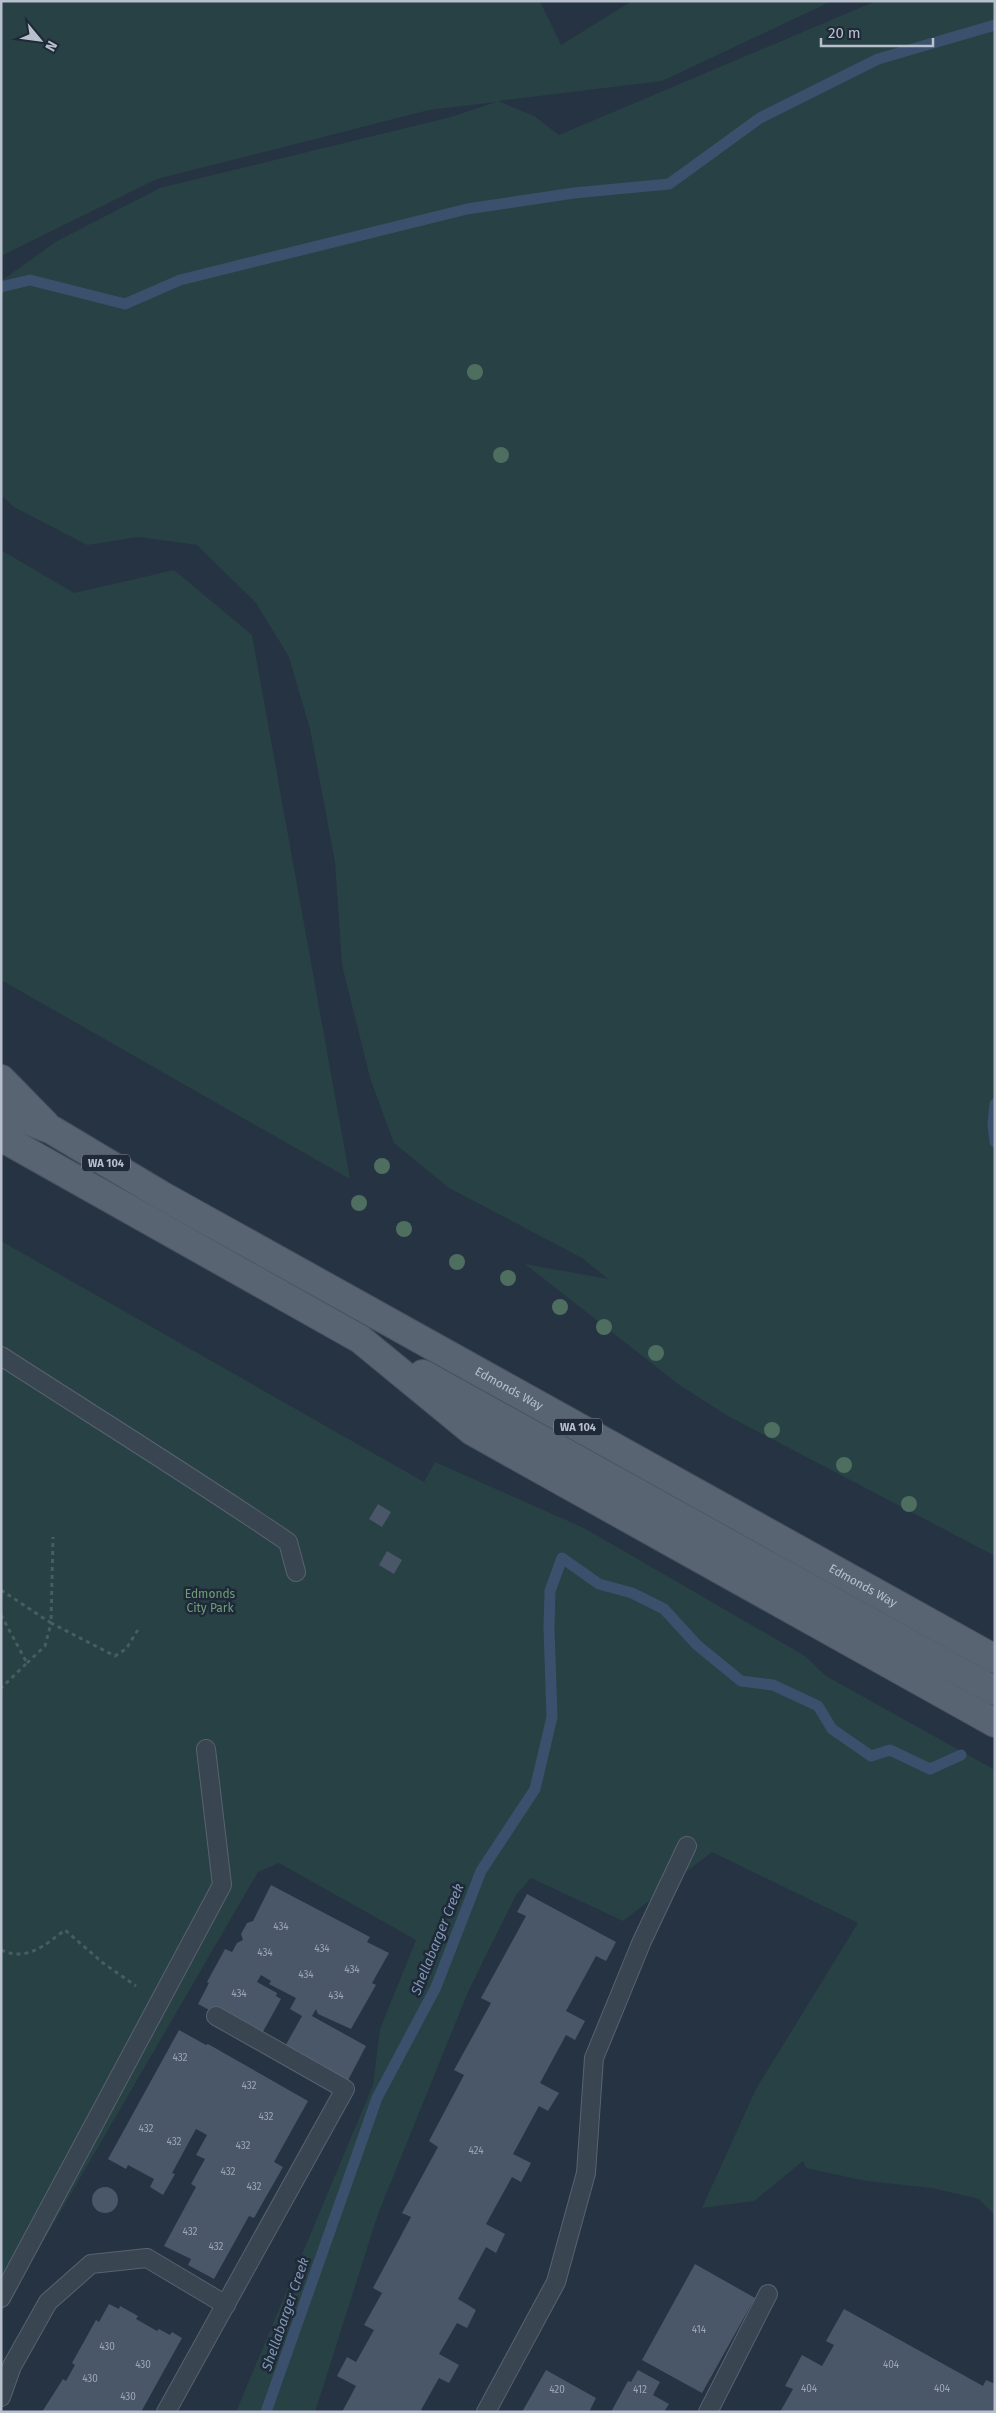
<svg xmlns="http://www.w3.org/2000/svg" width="996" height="2413" font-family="'Fira Sans',sans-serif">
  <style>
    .green { fill: #284144 }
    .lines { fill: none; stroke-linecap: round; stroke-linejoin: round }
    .stream { stroke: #3b506c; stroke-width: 11 }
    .building { fill: #4a5769 }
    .service-casing { stroke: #586270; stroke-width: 20 }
    .primary-casing { stroke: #47505f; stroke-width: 30 }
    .path { stroke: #465e60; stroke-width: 3; stroke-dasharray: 4 4; stroke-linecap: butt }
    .service { stroke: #3a4552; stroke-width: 18 }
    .primary { stroke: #586472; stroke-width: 28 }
    .tree { fill: #4e6e60 }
    .labels { text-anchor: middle; stroke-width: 5; stroke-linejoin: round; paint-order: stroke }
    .number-label { font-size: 10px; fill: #9ca6b3 }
    .shield { fill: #1f2938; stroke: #8993a0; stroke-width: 1 }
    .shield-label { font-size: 11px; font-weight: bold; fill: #b7c0cc }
    .street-label { font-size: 12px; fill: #b7c0cc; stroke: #1f2938 }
    .park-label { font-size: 12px; fill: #6e9e78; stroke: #1f2938 }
    .water-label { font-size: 14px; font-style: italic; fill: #7e96b4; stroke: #1f2938 }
  </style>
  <rect width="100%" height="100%" fill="#263343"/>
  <g class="green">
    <polygon points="1,1 540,1 561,45 632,1 832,1 662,81 498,101 534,116 559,135 876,1 995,1 995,1556 726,1415 678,1384 525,1264 608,1279 582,1258 449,1188 394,1143 370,1078 342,965 335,862 310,729 289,657 256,603 197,545 138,537 87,545 14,507 1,495 1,281 57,241 160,188 451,117 496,102 429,110 157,179 1,256"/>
    <polygon points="1,550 74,593 174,570 252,635 350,1179 1,980"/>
    <polygon points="1,1241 424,1482 435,1462 584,1528 805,1656 826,1676 995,1770 995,2216 979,2199 932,2188 866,2181 806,2168 803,2161 754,2201 702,2208 756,2089 858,1923 712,1852 623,1921 531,1878 516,1895 468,1992 378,2214 315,2412 236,2412 373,2085 380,2029 416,1940 279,1863 258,1872 1,2314"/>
  </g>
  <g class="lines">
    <g class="stream">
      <polyline points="1,287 30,280 125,304 180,280 467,209 574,193 669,184 760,118 878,59 995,25"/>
      <polyline points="995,1104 993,1125 995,1142"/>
      <polyline points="266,2412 377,2098 436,1987 481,1871 535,1789 552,1717 549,1628 550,1591 562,1558 599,1584 632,1593 664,1609 697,1645 741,1681 773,1685 818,1706 832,1729 871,1756 890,1750 930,1769 961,1755"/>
    </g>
  </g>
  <g class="building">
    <polygon points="378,1504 391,1512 382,1527 369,1519"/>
    <polygon points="387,1551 402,1560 394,1574 379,1565"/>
    <polygon points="271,1885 370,1937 367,1942 389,1953 372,1983 376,1985 351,2029 318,2014 316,2009 312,2016 366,2046 346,2084 283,2050 302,2016 290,2009 296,1998 269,1984 271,1981 261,1975 257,1982 277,1993 276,1996 281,1999 260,2037 198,2004 209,1983 207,1982 225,1949 232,1952 237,1943 243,1940 241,1934 247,1923 253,1921"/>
    <polygon points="527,1894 616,1942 606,1961 596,1956 566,2011 585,2021 575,2040 566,2035 540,2083 559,2093 548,2111 539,2106 513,2154 531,2163 521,2182 512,2177 486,2224 505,2234 496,2253 486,2247 458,2299 476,2310 467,2328 457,2323 439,2354 459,2365 449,2383 439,2378 421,2410 425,2412 342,2412 356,2386 337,2376 347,2357 356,2362 374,2330 364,2325 382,2293 373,2288 411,2217 402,2213 438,2147 429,2141 464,2075 454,2070 491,2003 481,1998 526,1916 517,1912"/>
    <polygon points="179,2030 206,2045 208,2044 308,2101 274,2162 283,2167 254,2218 249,2216 214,2279 188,2265 191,2259 164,2246 196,2187 191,2184 205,2159 196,2155 207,2135 196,2129 172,2173 175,2174 163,2195 150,2187 154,2179 128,2165 126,2169 108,2159"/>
    <circle cx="105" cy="2200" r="13"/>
    <polygon points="695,2264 755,2298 702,2393 642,2360"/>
    <polygon points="109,2304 119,2309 120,2306 138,2316 136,2319 157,2331 159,2329 170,2335 172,2332 182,2338 141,2412 42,2412 63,2379 66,2381 75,2365 72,2363 96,2320 99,2322"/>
    <polygon points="844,2309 983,2386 986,2380 995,2384 995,2412 780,2412 793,2389 785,2386 802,2355 822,2366 834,2345 826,2341"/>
    <polygon points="546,2370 596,2398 589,2412 522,2412"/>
    <polygon points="638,2370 660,2382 653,2395 669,2404 664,2412 611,2412 628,2381 631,2382"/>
  </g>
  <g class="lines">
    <defs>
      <g id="service">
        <path d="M1 1356C97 1418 194 1478 288 1542L296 1572"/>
        <polyline points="1,2298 222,1885 206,1749"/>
        <polyline points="1,2397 12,2366 48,2302 91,2264 147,2258 226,2305"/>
        <polyline points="166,2412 345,2089 216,2016"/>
        <polyline points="486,2412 556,2282 586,2173 594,2058 642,1941 687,1846"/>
        <polyline points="708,2412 768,2294"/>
      </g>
      <g id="primary">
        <polyline points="1,1079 45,1124"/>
        <path id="s1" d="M1 1110 52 1130 161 1195 995 1659"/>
        <polyline points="1,1137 360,1339 472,1431 995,1723"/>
        <polyline points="423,1374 995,1691"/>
      </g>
    </defs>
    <use href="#service" class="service-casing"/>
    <use href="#primary" class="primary-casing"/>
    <g class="path">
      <polyline points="1,1590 51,1623 53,1537"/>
      <polyline points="1,1615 27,1663 1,1688"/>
      <polyline points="27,1663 45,1646 51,1623 115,1656 126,1649 139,1628"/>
      <path d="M1 1950C27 1962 45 1945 65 1930L103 1963 136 1986"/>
    </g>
    <use href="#service" class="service"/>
    <use href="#primary" class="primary"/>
  </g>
  <g class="tree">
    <circle cx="475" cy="372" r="8"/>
    <circle cx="501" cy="455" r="8"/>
    <circle cx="382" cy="1166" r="8"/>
    <circle cx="359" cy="1203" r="8"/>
    <circle cx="404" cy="1229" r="8"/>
    <circle cx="457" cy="1262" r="8"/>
    <circle cx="508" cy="1278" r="8"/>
    <circle cx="560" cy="1307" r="8"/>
    <circle cx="604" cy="1327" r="8"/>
    <circle cx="656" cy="1353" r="8"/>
    <circle cx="772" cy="1430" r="8"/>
    <circle cx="844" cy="1465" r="8"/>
    <circle cx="909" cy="1504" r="8"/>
  </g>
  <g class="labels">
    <g class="number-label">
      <text x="281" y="1930">434</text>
      <text x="322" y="1952">434</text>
      <text x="265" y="1956">434</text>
      <text x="352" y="1973">434</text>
      <text x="306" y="1978">434</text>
      <text x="239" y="1997">434</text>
      <text x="336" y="1999">434</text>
      <text x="180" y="2061">432</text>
      <text x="249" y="2089">432</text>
      <text x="266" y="2120">432</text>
      <text x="146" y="2132">432</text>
      <text x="174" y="2145">432</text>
      <text x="243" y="2149">432</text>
      <text x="476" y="2154">424</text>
      <text x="228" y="2175">432</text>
      <text x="254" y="2190">432</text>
      <text x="190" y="2235">432</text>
      <text x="216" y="2250">432</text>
      <text x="699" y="2333">414</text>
      <text x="107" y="2350">430</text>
      <text x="143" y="2368">430</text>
      <text x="891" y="2368">404</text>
      <text x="90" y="2382">430</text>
      <text x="809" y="2392">404</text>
      <text x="942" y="2392">404</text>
      <text x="557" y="2393">420</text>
      <text x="640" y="2393">412</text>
      <text x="128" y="2400">430</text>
    </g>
    <g class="shield">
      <rect x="82" y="1154.5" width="48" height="17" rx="4"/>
      <rect x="554" y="1418.5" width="48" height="17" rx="4"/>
    </g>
    <g class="shield-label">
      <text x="106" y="1167">WA 104</text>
      <text x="578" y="1431">WA 104</text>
    </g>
    <g class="street-label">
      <text dy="4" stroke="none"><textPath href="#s1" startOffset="580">Edmonds Way</textPath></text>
      <text dy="4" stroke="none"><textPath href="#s1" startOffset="985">Edmonds Way</textPath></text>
    </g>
    <g class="park-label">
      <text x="210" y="1598">Edmonds<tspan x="210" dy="14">City Park</tspan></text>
    </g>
    <g class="water-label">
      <text transform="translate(437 1939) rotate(-68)" y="5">Shellabarger Creek</text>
      <text transform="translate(285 2314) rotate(-71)" y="5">Shellabarger Creek</text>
    </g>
  </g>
  <rect width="996" height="2413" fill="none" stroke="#b7c0cc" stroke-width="5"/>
  <g transform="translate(40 40) rotate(119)" stroke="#1f2938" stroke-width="4" paint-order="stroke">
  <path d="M0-4L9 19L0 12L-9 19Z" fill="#b7c0cc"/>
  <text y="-8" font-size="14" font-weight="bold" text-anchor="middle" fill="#b7c0cc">N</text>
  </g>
  <path d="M821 38v8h112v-8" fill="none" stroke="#b7c0cc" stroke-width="2.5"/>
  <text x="828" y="38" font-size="15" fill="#b7c0cc" stroke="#1f2938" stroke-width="4" paint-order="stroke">20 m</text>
</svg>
